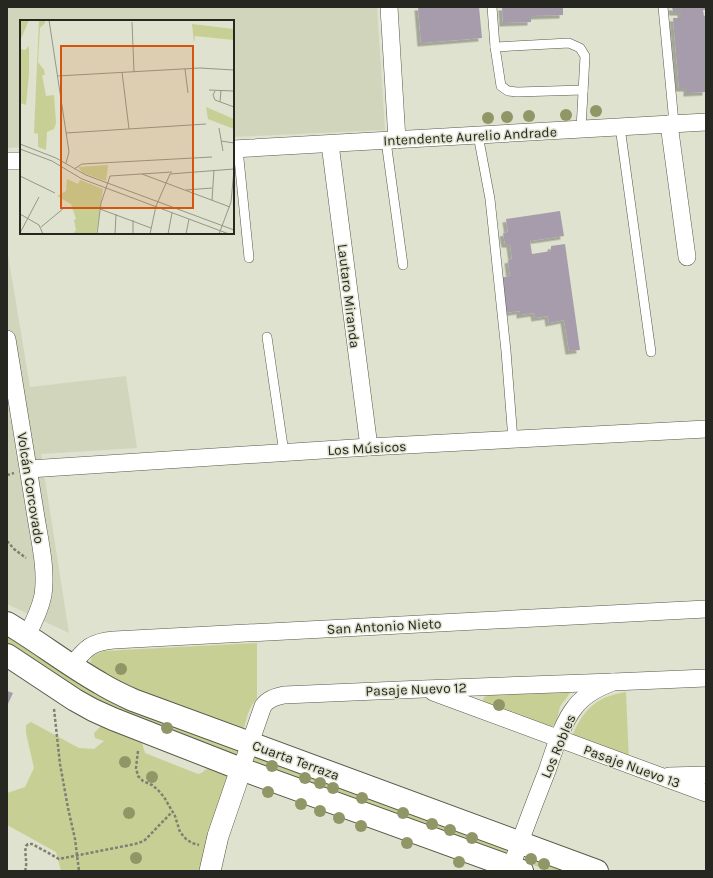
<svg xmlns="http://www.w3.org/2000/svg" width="713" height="878" font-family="Karla,sans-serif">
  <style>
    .built { fill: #d1d5bb }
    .green { fill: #c8cf95 }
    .building { fill: #a79cac; filter: url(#shadow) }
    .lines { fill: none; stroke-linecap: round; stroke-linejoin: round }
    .service-casing { stroke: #575948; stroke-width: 10 }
    .minor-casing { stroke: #575948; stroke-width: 18 }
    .tertiary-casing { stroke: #575948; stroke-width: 22 }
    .secondary-casing { stroke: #575948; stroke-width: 24 }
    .path { stroke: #7e8072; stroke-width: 2.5; stroke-dasharray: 3 2; stroke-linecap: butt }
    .service { stroke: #fff; stroke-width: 9 }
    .minor { stroke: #fff; stroke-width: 17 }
    .tertiary { stroke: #fff; stroke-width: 21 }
    .secondary { stroke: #fff; stroke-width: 22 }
    .tree { fill: #919667 }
    .labels { text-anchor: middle; stroke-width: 3; stroke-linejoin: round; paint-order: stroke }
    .street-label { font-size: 14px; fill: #262720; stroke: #dfe2ce }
    .inset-road { fill: none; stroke: #959788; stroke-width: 1 }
    .view { fill: #d5540e; fill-opacity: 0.15; stroke: #d5540e; stroke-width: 2 }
    .inset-edge { fill: none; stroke: #262720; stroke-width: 2 }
  </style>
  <defs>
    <filter id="shadow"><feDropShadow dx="-3.5" dy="3.5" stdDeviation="0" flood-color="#0004"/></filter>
  </defs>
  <rect width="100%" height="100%" fill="#dfe2ce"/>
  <g class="built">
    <polygon points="7,7 377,7 385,130 233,137 233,21 21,21 21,147 7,148"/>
    <polygon points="7,249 30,387 126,376 137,448 41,454 69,633 7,604"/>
  </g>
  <g class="green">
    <polygon points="7,633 238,749 239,752 237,756 144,723 88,696 7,644"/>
    <path d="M257 643V699C248 707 246 721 243 733L140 695 99 674 90 664 92 656 104 651Z"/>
    <path d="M570 691C569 697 563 701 560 707 558 713 558 721 554 725 551 727 550 726 547 726L485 703 483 701 484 697 489 695Z"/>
    <path d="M626 692 629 761 571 738C583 710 595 697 626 692Z"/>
    <path d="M31 722 79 748 94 749 104 741 95 738 94 733 101 726 107 724 141 740 145 753 198 774C203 773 203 771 207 769 212 765 221 771 226 774L228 780 202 871H61L56 852 7 825V793L25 787 34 768 26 733V725Z"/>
    <polygon points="258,756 504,844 508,850 505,854 254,764 253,760 255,757"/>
    <polygon points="526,856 578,871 549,871 526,862 525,859"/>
  </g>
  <g class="building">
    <polygon points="418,7 479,7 482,38 421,43"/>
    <polygon points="502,7 563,7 563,15 531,16 531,22 503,23"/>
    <polygon points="672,7 706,7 706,10 703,10 704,16 706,15 706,92 687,93 687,88 679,88 673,18 681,18 681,12 673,12"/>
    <polygon points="560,211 564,236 530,241 532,254 551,251 551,246 565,244 580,350 569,351 564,320 549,323 548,316 535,318 534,313 520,315 520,311 505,313 500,278 510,276 508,260 512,259 510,244 505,244 503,233 508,232 506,219"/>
    <polygon points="7,691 13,693 7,706"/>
  </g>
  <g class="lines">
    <defs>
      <g id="service">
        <polyline points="492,7 495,47 501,86 508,91 517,92 583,90"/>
        <polyline points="663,7 674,123"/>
        <polyline points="495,47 569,43 580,48 585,56 581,129"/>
        <polyline points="620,127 651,352"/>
        <polyline points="478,135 490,199 506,351 513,440"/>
        <polyline points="386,141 403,265"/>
        <polyline points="238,149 249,258"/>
        <polyline points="267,337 284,453"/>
      </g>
      <g id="minor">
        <polyline points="389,7 397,140"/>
        <polyline points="669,124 687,257"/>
        <polyline points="330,144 369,447"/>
        <polyline points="233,149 706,122"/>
        <polyline points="7,161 21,161"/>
        <path d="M7 339C16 396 26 453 35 511 39 538 47 568 43 595 40 610 34 622 27 635"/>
        <polyline points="29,469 369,447 706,429"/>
        <path d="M72 665C86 648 91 642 114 640L706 609"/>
        <polyline points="433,692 706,793"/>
        <path d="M241 769 263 706C268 699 275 697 284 695L423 689 613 682"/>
        <polyline points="669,776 706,775"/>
        <path d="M510 871C521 837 534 804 547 771 554 751 562 723 575 707 585 694 598 688 613 682L706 678"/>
      </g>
      <polyline id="tertiary" points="210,871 218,836 241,769"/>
      <g id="secondary">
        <path d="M7 623C39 642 68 665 100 683 111 690 122 695 133 700L597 871"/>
        <polyline points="7,655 75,700 93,710 113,719 241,769 522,871"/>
      </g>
    </defs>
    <use href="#service" class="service-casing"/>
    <use href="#minor" class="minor-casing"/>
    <use href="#tertiary" class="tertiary-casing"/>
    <use href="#secondary" class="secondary-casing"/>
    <g class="path">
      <polyline points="7,475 14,473"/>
      <polyline points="7,541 14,549 26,558"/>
      <polyline points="54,709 60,764 68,808 75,839 79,871"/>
      <polyline points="138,751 136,768 138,776 143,781 152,785 158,790 164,797 175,816 180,832 186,839 192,843 199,845"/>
      <path d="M25 871C28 863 24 854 26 846L28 844H32L52 855 59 859 135 844 144 841 172 812"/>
    </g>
    <use href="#service" class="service"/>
    <use href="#minor" class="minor"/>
    <use href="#tertiary" class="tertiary"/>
    <use href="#secondary" class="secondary"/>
  </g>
  <g class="tree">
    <circle cx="596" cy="111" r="6"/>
    <circle cx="566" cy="115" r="6"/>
    <circle cx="529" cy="116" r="6"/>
    <circle cx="507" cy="117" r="6"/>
    <circle cx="488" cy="118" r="6"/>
    <circle cx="121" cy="669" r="6"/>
    <circle cx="499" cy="705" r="6"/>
    <circle cx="167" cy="728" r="6"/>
    <circle cx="125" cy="762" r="6"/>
    <circle cx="272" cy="766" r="6"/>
    <circle cx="152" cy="777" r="6"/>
    <circle cx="305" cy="778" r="6"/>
    <circle cx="320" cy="783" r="6"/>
    <circle cx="333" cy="788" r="6"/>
    <circle cx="268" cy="792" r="6"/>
    <circle cx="362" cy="798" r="6"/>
    <circle cx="301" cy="804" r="6"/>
    <circle cx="320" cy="811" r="6"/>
    <circle cx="129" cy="813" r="6"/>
    <circle cx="403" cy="813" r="6"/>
    <circle cx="339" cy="818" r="6"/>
    <circle cx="432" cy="824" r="6"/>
    <circle cx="361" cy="826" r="6"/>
    <circle cx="450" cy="830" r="6"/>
    <circle cx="472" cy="838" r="6"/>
    <circle cx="407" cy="843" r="6"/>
    <circle cx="136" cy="858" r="6"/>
    <circle cx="531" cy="859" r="6"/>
    <circle cx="459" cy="862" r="6"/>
    <circle cx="544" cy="864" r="6"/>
  </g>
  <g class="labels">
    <g class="street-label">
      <text transform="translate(470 136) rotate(-3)" y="5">Intendente Aurelio Andrade</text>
      <text transform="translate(349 296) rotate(83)" y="5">Lautaro Miranda</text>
      <text transform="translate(367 448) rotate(-3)" y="5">Los Músicos</text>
      <text transform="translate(31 488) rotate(81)" y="5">Volcán Corcovado</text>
      <text transform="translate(384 626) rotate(-3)" y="5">San Antonio Nieto</text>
      <text transform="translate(416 689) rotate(-2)" y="5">Pasaje Nuevo 12</text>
      <text transform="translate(558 746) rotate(-67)" y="5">Los Robles</text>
      <text transform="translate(296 760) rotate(20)" y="5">Cuarta Terraza</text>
      <text transform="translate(632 766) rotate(20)" y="5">Pasaje Nuevo 13</text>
    </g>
  </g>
  <g transform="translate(20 20)">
    <rect width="214" height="214" fill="#dfe2ce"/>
    <path d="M0 0H9L0 21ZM19 0H25V3L20 8 18 42 24 50 25 55H22L26 76 34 75 36 103 34 109 27 112 26 130 18 127V114L14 113ZM172 4 214 9V20L175 16 174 23ZM9 26V54L6 85 0 83V29L5 30ZM186 87 214 99V109L188 99ZM88 145 86 161 63 153 58 147ZM47 159 58 164 60 160 83 169 76 214H53L56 210 54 200 56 199 51 184 37 176 46 171Z" fill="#c8cf95"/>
    <path class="inset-road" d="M29 0 49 132 46 143M112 2 114 52M165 49 168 73M102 52 109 109M37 56 180 48 214 50M189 70 214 71M195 71 193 75 195 80 214 87M200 82 201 70M199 108 203 131M46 113 186 104M201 121 214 123M0 124 36 138 66 155 214 210M0 129 32 141 62 159 209 214M54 149 62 144 192 137M122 154 210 187M0 156 35 173M166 170 192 168M192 180 194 150M80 189 131 208M0 194 19 205 23 214M21 207 44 188M0 213 19 177M77 214 81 183 90 156 152 152M95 214 96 194M113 214V200M130 214 136 186 150 154 214 149M130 214H148M148 214 152 193M166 214 169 199M199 214 211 182 214 150"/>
    <path class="view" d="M41 26H173V188H41Z"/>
    <rect width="214" height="214" class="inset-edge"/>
  </g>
  <rect width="713" height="878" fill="none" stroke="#262720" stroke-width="16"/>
</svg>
